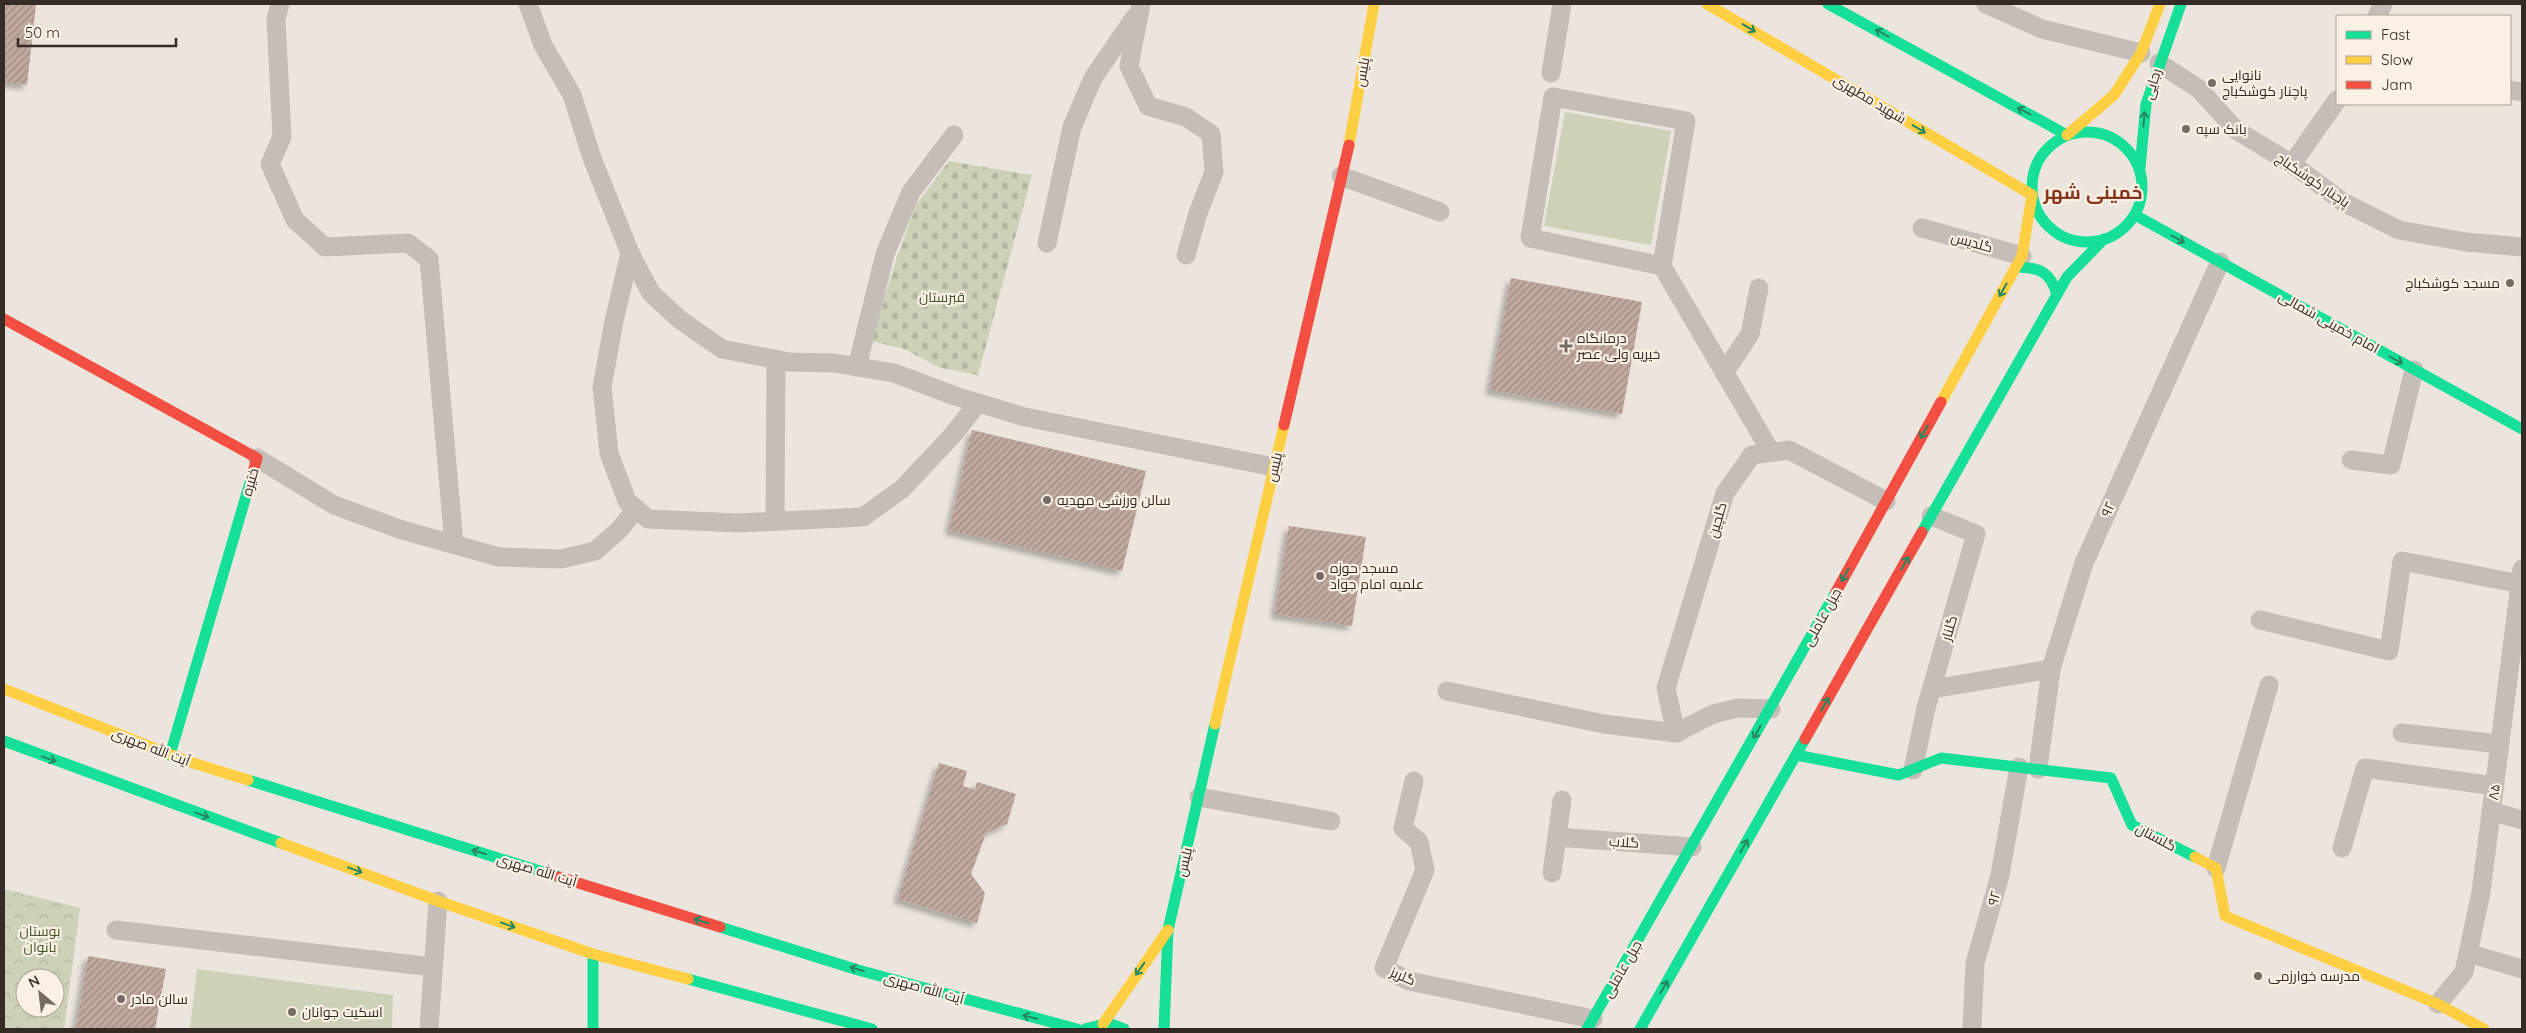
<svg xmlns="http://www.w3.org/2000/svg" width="2526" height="1033" font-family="Quicksand,Cairo,sans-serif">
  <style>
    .grass { fill: #cdd1b8 }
    .cemetery { fill: url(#cemetery-stones) }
    .park { fill: url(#park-crowns); fill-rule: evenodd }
    .building { fill: url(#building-hatch); filter: url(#shadow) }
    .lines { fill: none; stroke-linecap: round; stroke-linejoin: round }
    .street { stroke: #c5bdb7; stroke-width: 19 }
    .fast { stroke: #16e098; stroke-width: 11 }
    .slow { stroke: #ffcf43; stroke-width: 11 }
    .jam { stroke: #f24e42; stroke-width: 11 }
    .oneway { stroke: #26865f }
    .poi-dot { fill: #756c66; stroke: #faf0e4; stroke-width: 2 }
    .labels { text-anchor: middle; stroke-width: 4.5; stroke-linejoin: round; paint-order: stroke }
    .street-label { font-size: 14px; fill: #352b26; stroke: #faf0e4 }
    .poi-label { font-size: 14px; fill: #352b26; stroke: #faf0e4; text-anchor: start }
    .park-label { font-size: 14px; fill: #445429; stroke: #faf0e4 }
    .district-label { font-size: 19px; font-weight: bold; fill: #86361c; stroke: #faf0e4 }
  </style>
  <defs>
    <pattern id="cemetery-stones" width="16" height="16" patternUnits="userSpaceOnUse" patternTransform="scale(1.25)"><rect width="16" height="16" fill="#cdd1b8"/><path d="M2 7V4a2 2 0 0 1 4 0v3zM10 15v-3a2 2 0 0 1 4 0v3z" fill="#b1b49e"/></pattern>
    <pattern id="park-crowns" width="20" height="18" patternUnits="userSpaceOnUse" patternTransform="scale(1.25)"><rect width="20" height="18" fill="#cdd1b8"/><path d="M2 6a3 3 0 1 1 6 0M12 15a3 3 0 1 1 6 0" fill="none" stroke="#b1b49e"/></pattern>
    <pattern id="building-hatch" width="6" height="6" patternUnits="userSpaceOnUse" patternTransform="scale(1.25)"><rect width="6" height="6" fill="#c0a99f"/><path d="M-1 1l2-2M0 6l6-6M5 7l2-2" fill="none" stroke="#9d8a81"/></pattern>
    <filter id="shadow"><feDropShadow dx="-4.5" dy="4.5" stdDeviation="2.5" flood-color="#0004"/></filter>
  </defs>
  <rect width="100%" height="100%" fill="#ece5de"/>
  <g class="grass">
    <polygon points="1565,112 1671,131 1651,245 1544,226"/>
    <polygon points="197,969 393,995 392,1029 190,1029"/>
  </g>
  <polygon class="cemetery" points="949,161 1032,175 978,375 941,368 904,349 871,341 896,260 916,205"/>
  <path class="park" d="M4 889 80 908 64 1029H4ZM25 978H55V1008H25Z"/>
  <g class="building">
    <polygon points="4,4 36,4 27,85 4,82"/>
    <polygon points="1511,278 1642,302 1622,414 1490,390"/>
    <polygon points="972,430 1146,471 1122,571 949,530"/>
    <polygon points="1289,526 1366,537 1352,626 1275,614"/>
    <polygon points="939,763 967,771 963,786 975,790 977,782 1016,794 1007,824 986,833 971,874 985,893 977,923 898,899"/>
    <polygon points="88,956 166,969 155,1029 76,1029"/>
  </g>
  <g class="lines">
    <g class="street">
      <polyline points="280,4 276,19 282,137 270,164 295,220 325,247 408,243 429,259 454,544"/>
      <polyline points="528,4 543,45 572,95 592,158 630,253 651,293 679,319 722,349 789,362 834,363 894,373 955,396 1025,417 1274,467"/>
      <polyline points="1141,4 1129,66 1148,106 1186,117 1211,134 1214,172 1198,213 1186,255"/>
      <polyline points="1986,4 2042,29 2141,53"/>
      <polyline points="2377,16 2383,4"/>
      <polyline points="2159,63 2199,89 2236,130 2292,164 2343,202 2399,230 2466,242 2522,247"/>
      <polyline points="1551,73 1562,4"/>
      <polyline points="2510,90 2522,92"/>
      <polyline points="2292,164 2337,100"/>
      <polyline points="1341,176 1440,212"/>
      <polyline points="1922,228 2022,256"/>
      <polyline points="1047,243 1072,127 1093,78 1134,18"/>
      <polyline points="630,253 614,321 602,387 609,453 627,501 648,519 739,523 863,517 902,489 951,437 978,403"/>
      <polyline points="1662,266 1530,238 1553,97 1686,121 1662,266 1771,452"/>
      <polyline points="857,367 885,254 911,192 954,135"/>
      <polyline points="1724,373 1750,334 1759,288"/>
      <polyline points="257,458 334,505 402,530 499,557 561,559 595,551 619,530 636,509"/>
      <polyline points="2351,460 2391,465 2414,370"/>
      <polyline points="775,521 776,359"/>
      <polyline points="2260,620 2389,651 2402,561 2521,584"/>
      <polyline points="1932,689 2051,669"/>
      <polyline points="1447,691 1604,724 1676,733 1713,714 1738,708 1771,709"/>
      <polyline points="1676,733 1666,688 1725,493 1752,455 1789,450 1886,501"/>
      <polyline points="2402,733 2500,744"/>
      <polyline points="2038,769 2051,669 2084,563 2220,262"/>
      <polyline points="1913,770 1926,708 1976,534 1931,516"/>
      <polyline points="1414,781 1403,828 1419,842 1425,870 1384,968 1409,981 1593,1019"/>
      <polyline points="1199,797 1331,821"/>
      <polyline points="2491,811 2522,820"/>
      <polyline points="1557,837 1692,847"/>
      <polyline points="2342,848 2365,768 2495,786"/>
      <polyline points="2216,868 2269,685"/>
      <polyline points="1552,873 1562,800"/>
      <polyline points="116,930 433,967"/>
      <polyline points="2468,953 2522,969"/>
      <polyline points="2438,1004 2464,972 2481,892 2522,569"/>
      <polyline points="429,1029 438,901"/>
      <polyline points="1972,1029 1975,963 2000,875 2019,767"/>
    </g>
    <g class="fast">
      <polyline points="1828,4 2067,135"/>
      <circle cx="2087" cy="187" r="55"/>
      <polyline points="2140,168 2146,104 2181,4"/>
      <polyline points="2135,215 2522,429"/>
      <path d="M2016 267C2039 267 2051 272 2057 295"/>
      <polyline points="1922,532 2067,277 2104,239"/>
      <polyline points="4,741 281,843"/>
      <polyline points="170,755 251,479"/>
      <polyline points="1796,755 1899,775 1941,758 2111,778 2132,825 2195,857"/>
      <polyline points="248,780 559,877"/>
      <polyline points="720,927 858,970 1077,1029"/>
      <polyline points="593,954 593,1029"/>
      <polyline points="688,979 872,1029"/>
      <polyline points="1085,1029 1108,1023 1124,1029"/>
      <polyline points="1164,1029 1168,930 1215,724"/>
      <polyline points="1587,1029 1836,592"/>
      <polyline points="1640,1029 1805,739"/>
    </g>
    <g class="slow">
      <polyline points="1707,4 2032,195"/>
      <polyline points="2067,135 2114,95 2141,53 2160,4"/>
      <polyline points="1349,145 1374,4"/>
      <polyline points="1941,402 2022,256 2032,195"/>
      <polyline points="4,689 190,762 248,780"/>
      <polyline points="1215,724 1284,425"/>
      <polyline points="281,843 438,901 593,954 688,979"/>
      <polyline points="2195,857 2216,868 2225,916 2438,1004 2484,1029"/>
      <polyline points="1103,1024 1168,930"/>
    </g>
    <g class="jam">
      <polyline points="4,319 257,458 251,479"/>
      <polyline points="1284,425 1349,145"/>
      <polyline points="1836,592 1941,402"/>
      <polyline points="1805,739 1922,532"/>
      <polyline points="559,877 720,927"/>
    </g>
  </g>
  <defs><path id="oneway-shaft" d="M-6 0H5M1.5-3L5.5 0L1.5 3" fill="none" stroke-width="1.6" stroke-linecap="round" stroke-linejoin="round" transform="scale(1.25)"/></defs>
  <g class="oneway">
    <use href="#oneway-shaft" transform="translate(1749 28) rotate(31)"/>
    <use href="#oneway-shaft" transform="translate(1882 33) rotate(-151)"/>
    <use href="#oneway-shaft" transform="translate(2024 111) rotate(-151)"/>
    <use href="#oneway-shaft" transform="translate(2144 119) rotate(-85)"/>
    <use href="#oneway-shaft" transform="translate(1919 129) rotate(31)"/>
    <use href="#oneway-shaft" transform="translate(2178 239) rotate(29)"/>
    <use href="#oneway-shaft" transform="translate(2003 290) rotate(119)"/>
    <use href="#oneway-shaft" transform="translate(2396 360) rotate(29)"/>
    <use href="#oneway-shaft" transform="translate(1924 432) rotate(119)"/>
    <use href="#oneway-shaft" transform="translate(1905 563) rotate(-60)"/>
    <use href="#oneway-shaft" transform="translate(1845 575) rotate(119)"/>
    <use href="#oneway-shaft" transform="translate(1825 704) rotate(-60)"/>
    <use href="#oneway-shaft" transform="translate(1757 732) rotate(120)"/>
    <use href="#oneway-shaft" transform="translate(49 759) rotate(20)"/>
    <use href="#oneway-shaft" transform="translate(202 815) rotate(20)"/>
    <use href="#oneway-shaft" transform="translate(1744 846) rotate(-60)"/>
    <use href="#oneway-shaft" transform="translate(479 852) rotate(-163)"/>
    <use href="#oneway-shaft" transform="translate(355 870) rotate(20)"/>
    <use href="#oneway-shaft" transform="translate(701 921) rotate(-163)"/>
    <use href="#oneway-shaft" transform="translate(508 925) rotate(19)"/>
    <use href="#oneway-shaft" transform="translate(857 969) rotate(-163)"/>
    <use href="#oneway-shaft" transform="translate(1140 969) rotate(125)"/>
    <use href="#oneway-shaft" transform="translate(1664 987) rotate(-60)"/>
    <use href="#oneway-shaft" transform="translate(1030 1017) rotate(-165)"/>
  </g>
  <g class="poi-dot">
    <circle cx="2212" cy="83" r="5"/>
    <circle cx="2186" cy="129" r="5"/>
    <circle cx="2510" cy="283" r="5"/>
    <path d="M1563.5 338.5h5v5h5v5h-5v5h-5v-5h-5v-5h5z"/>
    <circle cx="1047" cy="500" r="5"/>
    <circle cx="1320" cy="576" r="5"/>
    <circle cx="2258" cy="976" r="5"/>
    <circle cx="121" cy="999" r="5"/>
    <circle cx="292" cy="1012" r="5"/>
  </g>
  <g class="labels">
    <g class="street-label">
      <text transform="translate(1362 72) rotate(-80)" y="5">پلیس</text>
      <text transform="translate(2152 84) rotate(-73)" y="5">رجایی</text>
      <text transform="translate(1870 99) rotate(31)" y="5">شهید مطهری</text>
      <text transform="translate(2313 180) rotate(34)" y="5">پاچنار کوشکباج</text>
      <text transform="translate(1972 242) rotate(16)" y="5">گلدیس</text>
      <text transform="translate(2329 322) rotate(29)" y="5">امام خمینی شمالی</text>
      <text transform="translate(1274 467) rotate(-77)" y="5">پلیس</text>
      <text transform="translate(250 482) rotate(-74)" y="5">ختیره</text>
      <text transform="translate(2108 509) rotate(-66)" y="5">۹۲</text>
      <text transform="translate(1717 520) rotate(-74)" y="5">گلچین</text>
      <text transform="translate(1822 617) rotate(-61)" y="5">جبل عاملی</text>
      <text transform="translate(1949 628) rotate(-74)" y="5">گلنار</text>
      <text transform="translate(151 747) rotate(21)" y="5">آیت الله صهری</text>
      <text transform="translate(2494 792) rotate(-82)" y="5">۸۵</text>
      <text transform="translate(2156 837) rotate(28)" y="5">گلستان</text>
      <text transform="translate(1624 842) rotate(4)" y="5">گلاب</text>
      <text transform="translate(1184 862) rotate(-77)" y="5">پلیس</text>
      <text transform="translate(537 870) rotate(17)" y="5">آیت الله صهری</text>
      <text transform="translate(1994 898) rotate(-74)" y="5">۹۲</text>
      <text transform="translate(1622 969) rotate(-60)" y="5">جبل عاملی</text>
      <text transform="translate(1403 976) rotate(23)" y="5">گلریز</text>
      <text transform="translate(924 988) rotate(16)" y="5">آیت الله صهری</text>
    </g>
    <g class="poi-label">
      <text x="2222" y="80">نانوایی<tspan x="2222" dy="16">پاچنار کوشکباج</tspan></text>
      <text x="2196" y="134">بانک سپه</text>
      <text x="2500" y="288" text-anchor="end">مسجد کوشکباج</text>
      <text x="1577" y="343">درمانگاه<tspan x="1577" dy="16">خیریه ولی عصر</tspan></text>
      <text x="1057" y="505">سالن ورزشی مهدیه</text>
      <text x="1330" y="573">مسجد حوزه<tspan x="1330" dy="16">علمیه امام جواد</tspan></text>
      <text x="2268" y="981">مدرسه خوارزمی</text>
      <text x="131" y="1004">سالن مادر</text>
      <text x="302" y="1017">اسکیت جوانان</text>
    </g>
    <g class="park-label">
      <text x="942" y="302">قبرستان</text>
      <text x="40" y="936">بوستان<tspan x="40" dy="16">بانوان</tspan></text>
    </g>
    <g class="district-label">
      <text x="2093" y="199">خمینی شهر</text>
    </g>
  </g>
  <rect width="2526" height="1033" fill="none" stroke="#352b26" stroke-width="10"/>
  <rect x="2336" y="15" width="175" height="90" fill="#faf0e4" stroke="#aba198"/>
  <rect x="2346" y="31" width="25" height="8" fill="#16e098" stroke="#aba198"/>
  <text x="2381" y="40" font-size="15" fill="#352b26">Fast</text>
  <rect x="2346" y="56" width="25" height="8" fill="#ffcf43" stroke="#aba198"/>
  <text x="2381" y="65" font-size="15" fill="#352b26">Slow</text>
  <rect x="2346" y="81" width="25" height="8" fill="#f24e42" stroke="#aba198"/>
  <text x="2381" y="90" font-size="15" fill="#352b26">Jam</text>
  <g transform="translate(40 993) rotate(332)"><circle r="24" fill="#faf0e4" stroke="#aba198"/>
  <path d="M0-4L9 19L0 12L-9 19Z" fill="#756c66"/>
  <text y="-8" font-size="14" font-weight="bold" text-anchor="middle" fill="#352b26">N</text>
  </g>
  <path d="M18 38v8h158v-8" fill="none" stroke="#352b26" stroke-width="2.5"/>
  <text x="25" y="38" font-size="15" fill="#352b26" stroke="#faf0e4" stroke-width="4" paint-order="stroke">50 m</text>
</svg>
